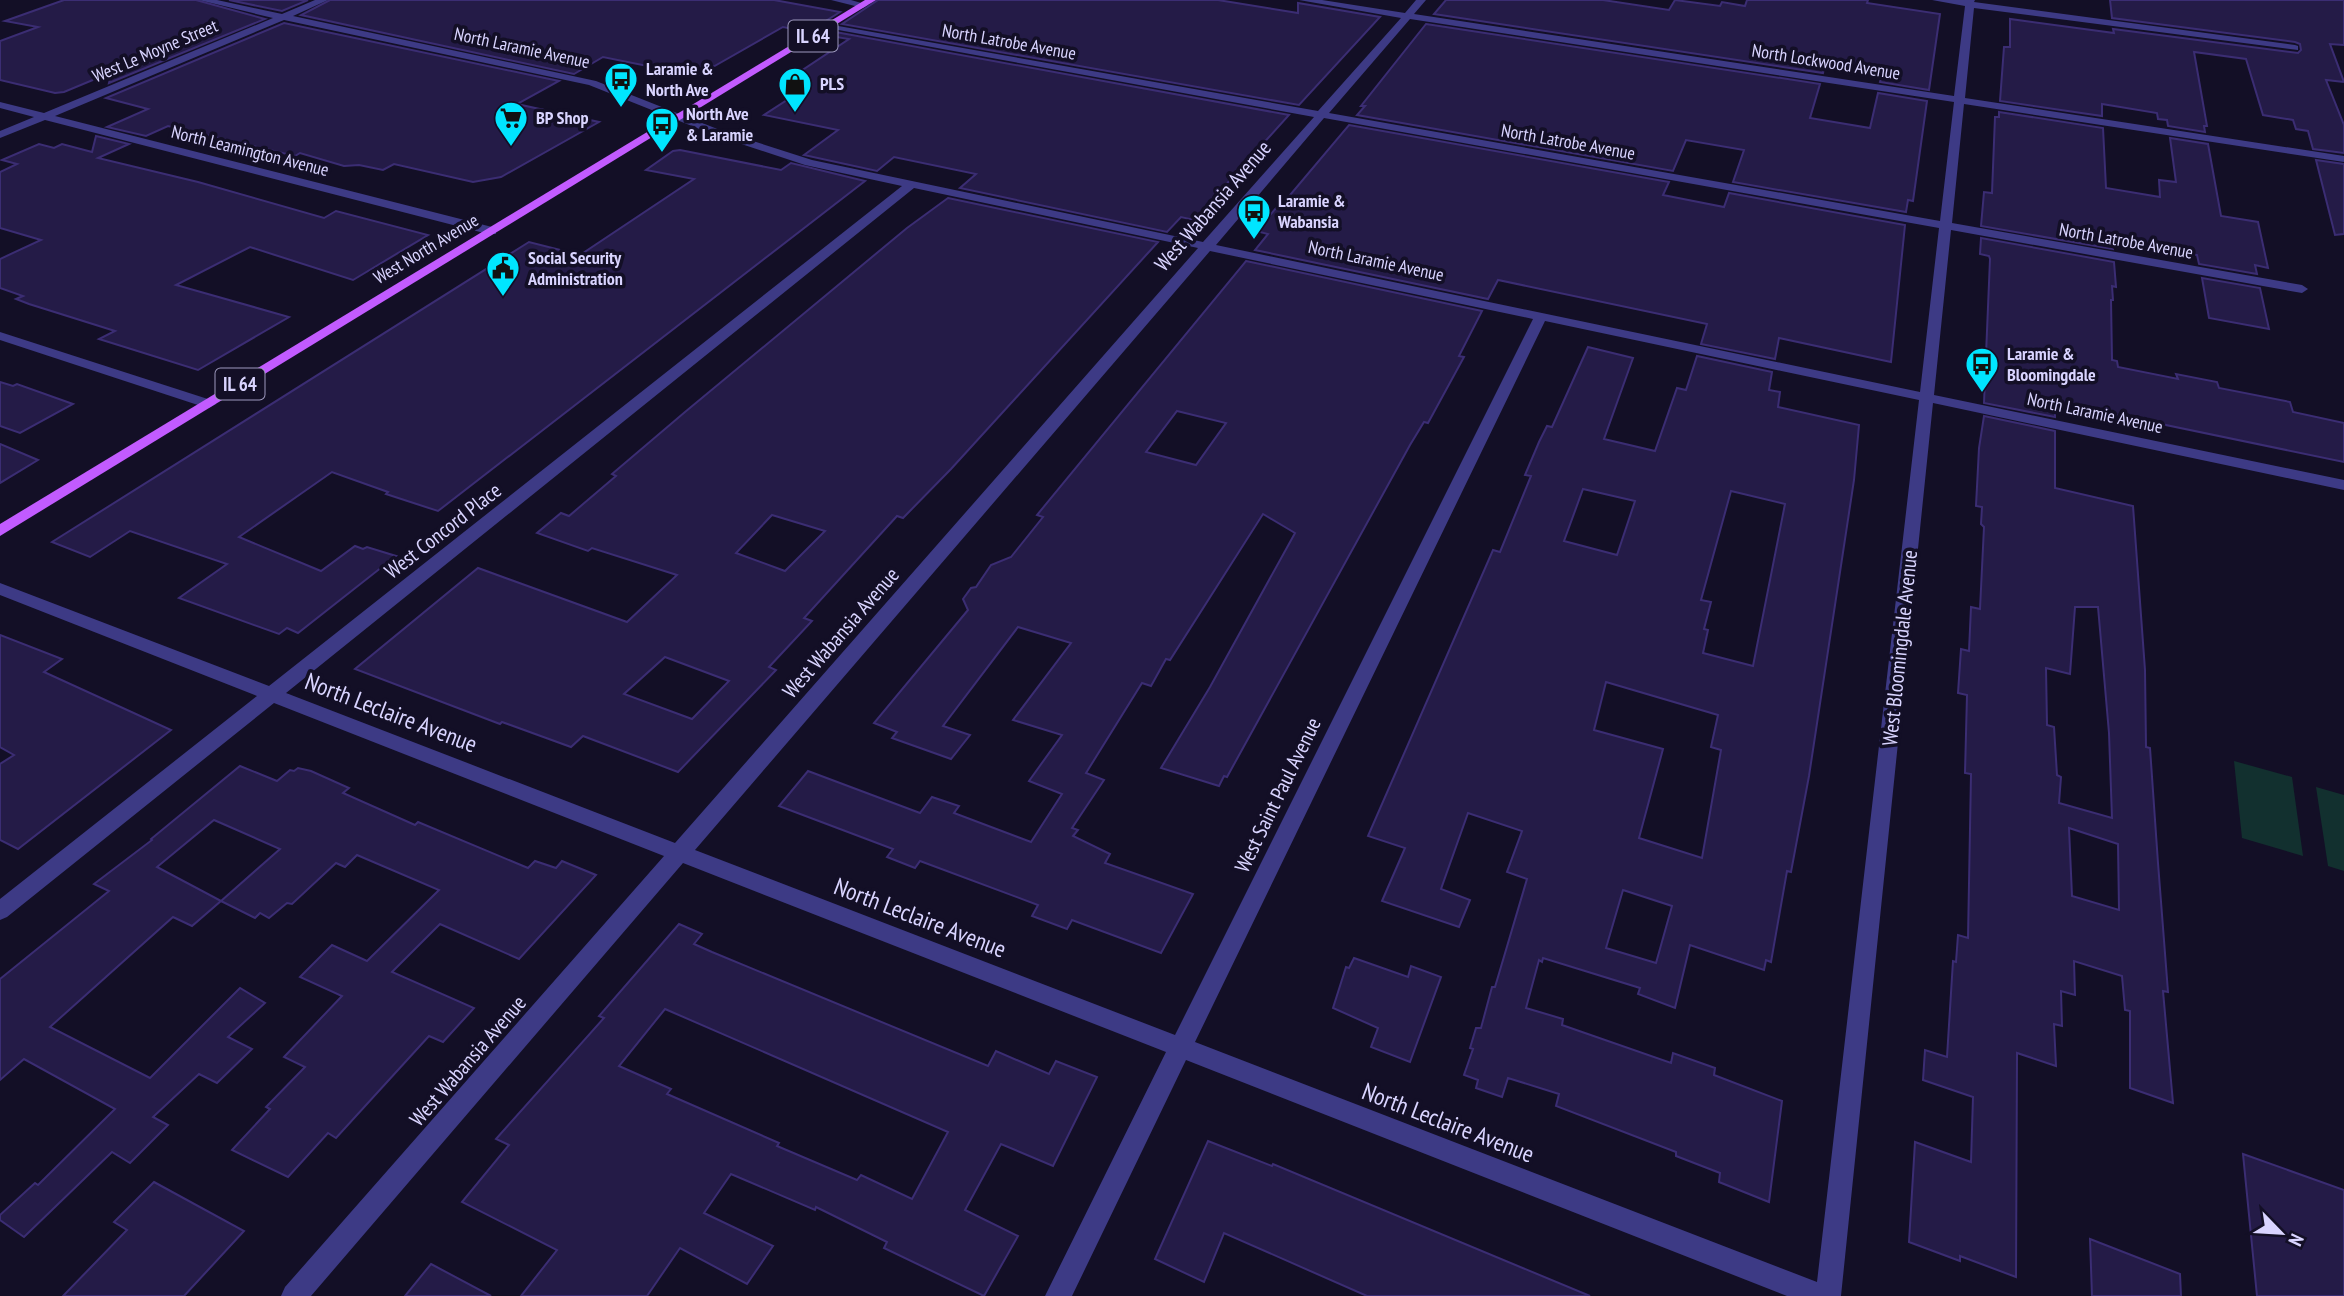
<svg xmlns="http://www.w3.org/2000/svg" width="2344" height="1296" font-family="'PT Sans Narrow',sans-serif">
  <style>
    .green { fill: #12302f }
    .building { fill: #241b47; stroke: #3b2d73; stroke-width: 2; fill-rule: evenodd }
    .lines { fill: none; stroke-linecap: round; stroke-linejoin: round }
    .minor { fill: #3d3a85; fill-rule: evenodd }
    .major { fill: #c25bff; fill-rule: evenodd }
    .labels { text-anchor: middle; stroke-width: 7; stroke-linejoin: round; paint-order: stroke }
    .far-street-label { font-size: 18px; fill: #d9d4ff; stroke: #130f26 }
    .far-poi-label { font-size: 18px; font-weight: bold; fill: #d9d4ff; stroke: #130f26; text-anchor: start }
    .shield { fill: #130f26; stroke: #9e99be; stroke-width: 2 }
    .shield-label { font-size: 19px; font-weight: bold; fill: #d9d4ff }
    .street-label { font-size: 21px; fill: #d9d4ff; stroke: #130f26 }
    .near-street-label { font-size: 24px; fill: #d9d4ff; stroke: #130f26 }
  </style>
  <rect width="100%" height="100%" fill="#130f26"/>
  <g class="green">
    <polygon points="2234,761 2292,777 2303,856 2242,838"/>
    <polygon points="2316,787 2344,795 2344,871 2328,866"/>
  </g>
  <g class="building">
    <polygon points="64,0 196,0 265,19 109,83 112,72 64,92 55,93 0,80 0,41 38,27 5,21"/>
    <polygon points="229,0 308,0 282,11"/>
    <polygon points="330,0 774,0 840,12 808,32 783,27 697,76 603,57 574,74 301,15"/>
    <polygon points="878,0 1218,0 1298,13 1298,3 1380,17 1299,105 842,24"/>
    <polygon points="1446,0 1603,0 1669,10 1675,0 1720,6 1722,2 1745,6 1747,0 1868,0 1867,3 1940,14 1929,90 1880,82 1882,75 1825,65 1823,73 1434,14"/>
    <polygon points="2110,0 2344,0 2344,45 2330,44 2344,82 2326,80 2344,125 2344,153 2313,149 2308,131 2296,129 2293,120 2263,115 2246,59 2194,52 2207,126 2204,126 2205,132 2168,126 2167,120 2158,119 2157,113 2102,104 2102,116 2000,101 2004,47 2010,47 2010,19 2114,33 2113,29 2298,53 2301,50 2300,44 2295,42 2112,18"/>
    <polygon points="284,23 559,81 517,104 599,122 501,177 473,182 394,164 383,170 359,165 344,166 300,153 295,156 168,126 146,136 107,127 148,109 106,98"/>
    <polygon points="1426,24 1820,84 1810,118 1870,128 1878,93 1927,101 1913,201 1908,200 1906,212 1733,182 1744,150 1686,140 1673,171 1357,115 1365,106 1361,106"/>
    <polygon points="830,31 1289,115 1194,220 1181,217 1167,232 960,188 976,174 894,157 877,171 804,155 838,130 764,115 807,87 783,83 849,39 824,35"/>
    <polygon points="1999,112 2103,128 2106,188 2160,197 2159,180 2176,182 2170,138 2208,144 2221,216 2258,222 2268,268 2255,265 2257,274 2199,264 2197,255 2112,239 2113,249 1981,226 1984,192 1992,193 1995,117 1999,117"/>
    <polygon points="1349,125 1669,182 1663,195 1724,207 1729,193 1905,225 1891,362 1779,338 1775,359 1701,344 1707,324 1498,280 1488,299 1255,250 1268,234 1256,231 1277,207 1280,207"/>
    <polygon points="96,136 129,144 98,158 198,182 324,218 336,211 428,235 353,280 250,247 176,285 289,317 198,370 99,339 115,331 29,304 16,299 23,296 0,288 0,259 41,240 0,228 0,172 17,164 2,160 39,144 54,148 62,144 92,152"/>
    <polygon points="680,150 781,170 791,163 865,181 438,511 386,494 388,492 332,472 239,537 321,571 355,546 363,549 367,547 396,556 298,633 287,628 279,634 179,598 227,564 130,531 90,557 52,542 529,242 580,255 694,179 646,170 673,151"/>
    <polygon points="2316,160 2344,164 2344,234 2335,235"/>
    <path d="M948 198 1158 242 951 469 903 518 897 516 804 618 812 621 769 667 776 670 678 772 583 736 571 747 502 722 500 724 355 669 478 568 627 622 677 575 592 548 588 551 537 533 561 513 569 516 616 476 612 474 685 412 907 228ZM772 515 825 531 785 571 736 553ZM665 657 729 681 692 719 624 694Z"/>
    <polygon points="1981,238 2114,262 2116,287 2112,286 2113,300 2111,300 2112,360 2117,361 2118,367 2178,379 2176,374 2217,382 2219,388 2290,402 2293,412 2344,423 2344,462 2055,402 2055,417 1984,403 1990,259 1989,256 1980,254"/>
    <path d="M1246 261 1482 311 1459 356 1464 357 1428 423 1424 422 1410 445 1227 777 1224 776 1219 786 1161 768 1210 687 1295 533 1263 514 1170 660 1166 659 1151 686 1142 683 1086 773 1104 780 1072 828 1078 830 1073 836 1110 854 1105 863 1193 894 1161 953 1072 920 1067 929 1032 916 1038 905 920 861 915 868 887 857 893 849 779 806 808 771 920 813 932 797 959 806 954 813 1031 842 1062 794 1029 781 1062 735 1013 720 1071 643 1018 627 943 726 970 735 951 759 892 738 897 732 874 723 968 610 963 599 971 588 976 587 991 565 1011 557 1043 517 1037 515ZM1177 411 1226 423 1196 465 1146 452Z"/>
    <polygon points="2202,278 2260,288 2269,329 2209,318"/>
    <path d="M1588 347 1633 358 1604 439 1655 451 1677 388 1686 390 1697 356 1772 372 1769 390 1780 392 1778 407 1859 425 1854 480 1809 776 1791 872 1787 871 1771 962 1766 960 1764 970 1690 945 1675 1008 1638 994 1640 988 1543 958 1542 962 1539 960 1526 1008 1563 1019 1562 1025 1671 1063 1673 1053 1715 1068 1714 1075 1782 1101 1769 1202 1719 1182 1720 1173 1676 1156V1152L1556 1106 1559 1094 1508 1078 1502 1097 1476 1088 1478 1080 1464 1075 1473 1049 1470 1048 1476 1028H1481L1492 987H1495L1527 879 1507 872 1522 831 1468 813 1441 889 1470 900 1459 927 1382 901 1405 848 1368 836 1493 550 1500 552 1531 476 1525 475 1539 442 1547 426 1552 427ZM1583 489 1635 501 1617 555 1564 541ZM1731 491 1785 504 1753 666 1703 653 1708 630 1704 629 1711 602 1701 600ZM1606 682 1718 715 1711 747 1721 750 1702 858 1639 838 1663 749 1594 730ZM1623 890 1672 906 1656 963 1606 948Z"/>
    <polygon points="0,382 13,386 17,384 73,404 20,433 0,426"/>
    <path d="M1984 416 2055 431V488L2133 506 2145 670 2146 747 2150 748 2158 863 2168 992 2163 991 2173 1103 2130 1088V1011L2125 1010 2122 976 2074 961 2075 995 2061 991 2062 1026 2054 1024 2056 1066 2017 1053 2016 1277 1960 1256V1261L1909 1242 1915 1142 1971 1162 1973 1097 1923 1080 1925 1050 1947 1057 1953 961 1956 962 1958 935 1968 938 1971 774 1965 773 1967 695 1958 693 1961 649 1969 651 1971 607 1980 609 1984 527 1981 524 1982 507 1976 506 1979 448ZM2075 607H2098L2109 733 2112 818 2059 803 2061 777 2057 775 2054 727 2047 725 2046 668 2070 674ZM2069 828 2118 844 2119 910 2072 896Z"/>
    <polygon points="0,444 38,460 0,483"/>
    <polygon points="0,635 62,659 44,672 171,730 18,849 0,840 0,764 14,755 0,747"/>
    <path d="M240 766 277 781 290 770 294 771 298 768 311 771 349 788 343 793 415 825 418 822 528 868 535 861 556 868 562 861 596 875 519 959 440 924 392 972 474 1008 443 1042 429 1036 336 1138 328 1133 288 1177 232 1150 270 1109 266 1107 305 1067 284 1057 342 996 300 977 332 945 367 961 439 890 357 855 345 867 336 863 292 904 287 903 269 918 260 913 255 918 221 901 192 926 173 917 50 1027 150 1078 240 988 265 1003 228 1037 252 1049 217 1083 199 1074 153 1117 168 1125 130 1163 112 1152 24 1237 0 1220V1215L35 1183 38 1185 115 1109 24 1059 0 1080V979L109 891 94 884 152 840 151 839ZM214 820 280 849 221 901 157 867Z"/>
    <path d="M679 924 702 934 694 944 712 952 988 1066 996 1051 1049 1074 1056 1061 1097 1077 1053 1166 1001 1144 965 1210 1018 1236 984 1296 884 1248 887 1242 816 1207 815 1210 731 1174 704 1213 773 1246 747 1284 680 1248 647 1296H521L557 1250 462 1202 509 1145 496 1139 604 1018 599 1016ZM665 1009 948 1132 912 1199 861 1175 857 1180 777 1146 779 1143 667 1094 671 1089 619 1066Z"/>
    <polygon points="1354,958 1408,977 1411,966 1441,977 1410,1062 1371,1047 1378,1028 1333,1008 1346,967 1349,968"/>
    <polygon points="1208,1141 1272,1166 1273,1164 1590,1296 1367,1296 1224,1233 1204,1282 1155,1259"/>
    <polygon points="2243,1154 2344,1190 2344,1296 2257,1296"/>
    <polygon points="154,1182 244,1231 184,1296 63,1296 127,1230 114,1222"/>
    <polygon points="2090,1239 2180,1274 2181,1296 2092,1296"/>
    <polygon points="431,1264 491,1296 405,1296"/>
  </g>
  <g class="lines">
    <g class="minor">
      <path d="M199 0H217L282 14 315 0H328L293 16 596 81 725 132 812 160 1203 242 1314 117 822 27 827 24 1318 111 1401 18 1299 0H1322L1405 13 1416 0H1426L1414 14 1954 96 1965 6 1932 0H1975L1974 2 2295 45 2298 46V50L1974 8 1965 98 2344 156V162L1964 104 1952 223 2302 285 2308 289 2302 293 1951 230 1934 395 2344 480V490L1933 403 1841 1296H1787L1186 1060 1072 1296H1045L1166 1052 683 863 311 1296H281L285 1287 664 856 274 703 7 917 0 920V899L257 696 0 595V583L269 686 902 186 805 165 717 136 589 85 284 20 55 116 496 228V234H488L45 120 0 138V131L34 117 0 108V102L44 113 273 18ZM1410 19 1954 102 1940 221 1329 113ZM1324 118 1939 228 1920 392 1216 245ZM914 188 1198 248 675 843 286 693ZM1210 251 1533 319 1175 1035 695 850ZM1545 321 1919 400 1817 1282 1195 1042Z"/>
      <polygon points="831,0 851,0 868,5 863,8"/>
      <polygon points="0,332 214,401 216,404 209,408 204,407 0,340"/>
    </g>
    <polygon class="major" points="865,0 876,0 0,536 0,524"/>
  </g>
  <defs>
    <symbol id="bus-pin" viewBox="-11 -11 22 30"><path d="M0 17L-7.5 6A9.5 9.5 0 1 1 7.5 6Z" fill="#00e5ff" stroke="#130f26"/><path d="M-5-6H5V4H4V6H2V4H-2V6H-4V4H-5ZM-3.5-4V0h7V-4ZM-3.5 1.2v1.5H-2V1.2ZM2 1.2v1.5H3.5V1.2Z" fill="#111"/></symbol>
    <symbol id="shop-pin" viewBox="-11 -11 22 30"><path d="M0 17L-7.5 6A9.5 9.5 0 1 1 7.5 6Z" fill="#00e5ff" stroke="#130f26"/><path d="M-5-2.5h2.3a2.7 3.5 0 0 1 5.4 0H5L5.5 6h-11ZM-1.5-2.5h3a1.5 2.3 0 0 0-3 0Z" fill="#111"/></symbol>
    <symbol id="supermarket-pin" viewBox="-11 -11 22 30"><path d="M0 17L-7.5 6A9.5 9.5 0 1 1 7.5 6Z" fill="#00e5ff" stroke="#130f26"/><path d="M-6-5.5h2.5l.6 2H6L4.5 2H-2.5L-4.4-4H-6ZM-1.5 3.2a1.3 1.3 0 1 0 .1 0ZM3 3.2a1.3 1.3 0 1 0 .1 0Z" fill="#111"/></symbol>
    <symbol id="civic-pin" viewBox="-11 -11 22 30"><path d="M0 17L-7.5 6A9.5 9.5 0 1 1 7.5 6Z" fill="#00e5ff" stroke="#130f26"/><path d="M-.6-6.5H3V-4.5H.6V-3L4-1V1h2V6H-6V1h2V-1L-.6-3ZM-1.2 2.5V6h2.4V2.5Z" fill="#111"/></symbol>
  </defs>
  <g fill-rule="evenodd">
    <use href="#bus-pin" x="602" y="60" width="38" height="52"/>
    <use href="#shop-pin" x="776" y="65" width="38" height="52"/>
    <use href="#supermarket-pin" x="492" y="99" width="38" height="52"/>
    <use href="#bus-pin" x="643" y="105" width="38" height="52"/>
    <use href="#bus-pin" x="1235" y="192" width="38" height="52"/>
    <use href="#civic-pin" x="484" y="249" width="38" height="52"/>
    <use href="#bus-pin" x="1963" y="345" width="38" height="52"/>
  </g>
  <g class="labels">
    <g class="far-street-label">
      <text transform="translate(1009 42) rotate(10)" y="6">North Latrobe Avenue</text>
      <text transform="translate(522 48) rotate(12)" y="6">North Laramie Avenue</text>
      <text transform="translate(155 51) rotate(-23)" y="6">West Le Moyne Street</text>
      <text transform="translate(1826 62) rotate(9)" y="6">North Lockwood Avenue</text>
      <text transform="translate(1568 142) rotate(10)" y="6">North Latrobe Avenue</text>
      <text transform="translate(250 151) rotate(14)" y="6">North Leamington Avenue</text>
      <text transform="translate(2126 241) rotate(10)" y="6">North Latrobe Avenue</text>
      <text transform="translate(426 249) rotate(-31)" y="6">West North Avenue</text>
      <text transform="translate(1376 261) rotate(12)" y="6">North Laramie Avenue</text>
      <text transform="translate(2095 413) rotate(12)" y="6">North Laramie Avenue</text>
    </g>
    <g class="far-poi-label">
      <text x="646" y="75">Laramie &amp;<tspan x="646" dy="21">North Ave</tspan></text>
      <text x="820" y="90">PLS</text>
      <text x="686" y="120">North Ave<tspan x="686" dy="21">&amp; Laramie</tspan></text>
      <text x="536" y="124">BP Shop</text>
      <text x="1278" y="207">Laramie &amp;<tspan x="1278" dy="21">Wabansia</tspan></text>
      <text x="528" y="264">Social Security<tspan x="528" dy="21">Administration</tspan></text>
      <text x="2007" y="360">Laramie &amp;<tspan x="2007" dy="21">Bloomingdale</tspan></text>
    </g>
    <g class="shield">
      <rect x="788.5" y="20.5" width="49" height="31" rx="5"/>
      <rect x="215.5" y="368.5" width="49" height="31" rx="5"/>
    </g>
    <g class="shield-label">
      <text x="813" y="43">IL 64</text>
      <text x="240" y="391">IL 64</text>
    </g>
    <g class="street-label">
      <text transform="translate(1213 206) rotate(-49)" y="7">West Wabansia Avenue</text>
      <text transform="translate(443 531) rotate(-38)" y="7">West Concord Place</text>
      <text transform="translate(841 633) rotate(-49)" y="7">West Wabansia Avenue</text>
      <text transform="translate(1900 648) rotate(-84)" y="7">West Bloomingdale Avenue</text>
      <text transform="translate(1278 795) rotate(-64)" y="7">West Saint Paul Avenue</text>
      <text transform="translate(468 1061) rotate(-49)" y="7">West Wabansia Avenue</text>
    </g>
    <g class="near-street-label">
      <text transform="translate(391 713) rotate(21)" y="8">North Leclaire Avenue</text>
      <text transform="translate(920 918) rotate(21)" y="8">North Leclaire Avenue</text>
      <text transform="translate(1448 1123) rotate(21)" y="8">North Leclaire Avenue</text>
    </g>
  </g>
  <g transform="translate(2281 1233) rotate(115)" stroke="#130f26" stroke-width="5" paint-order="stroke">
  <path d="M0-5L12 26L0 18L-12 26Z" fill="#d9d4ff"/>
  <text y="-10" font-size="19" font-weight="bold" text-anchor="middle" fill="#d9d4ff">N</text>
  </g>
</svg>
